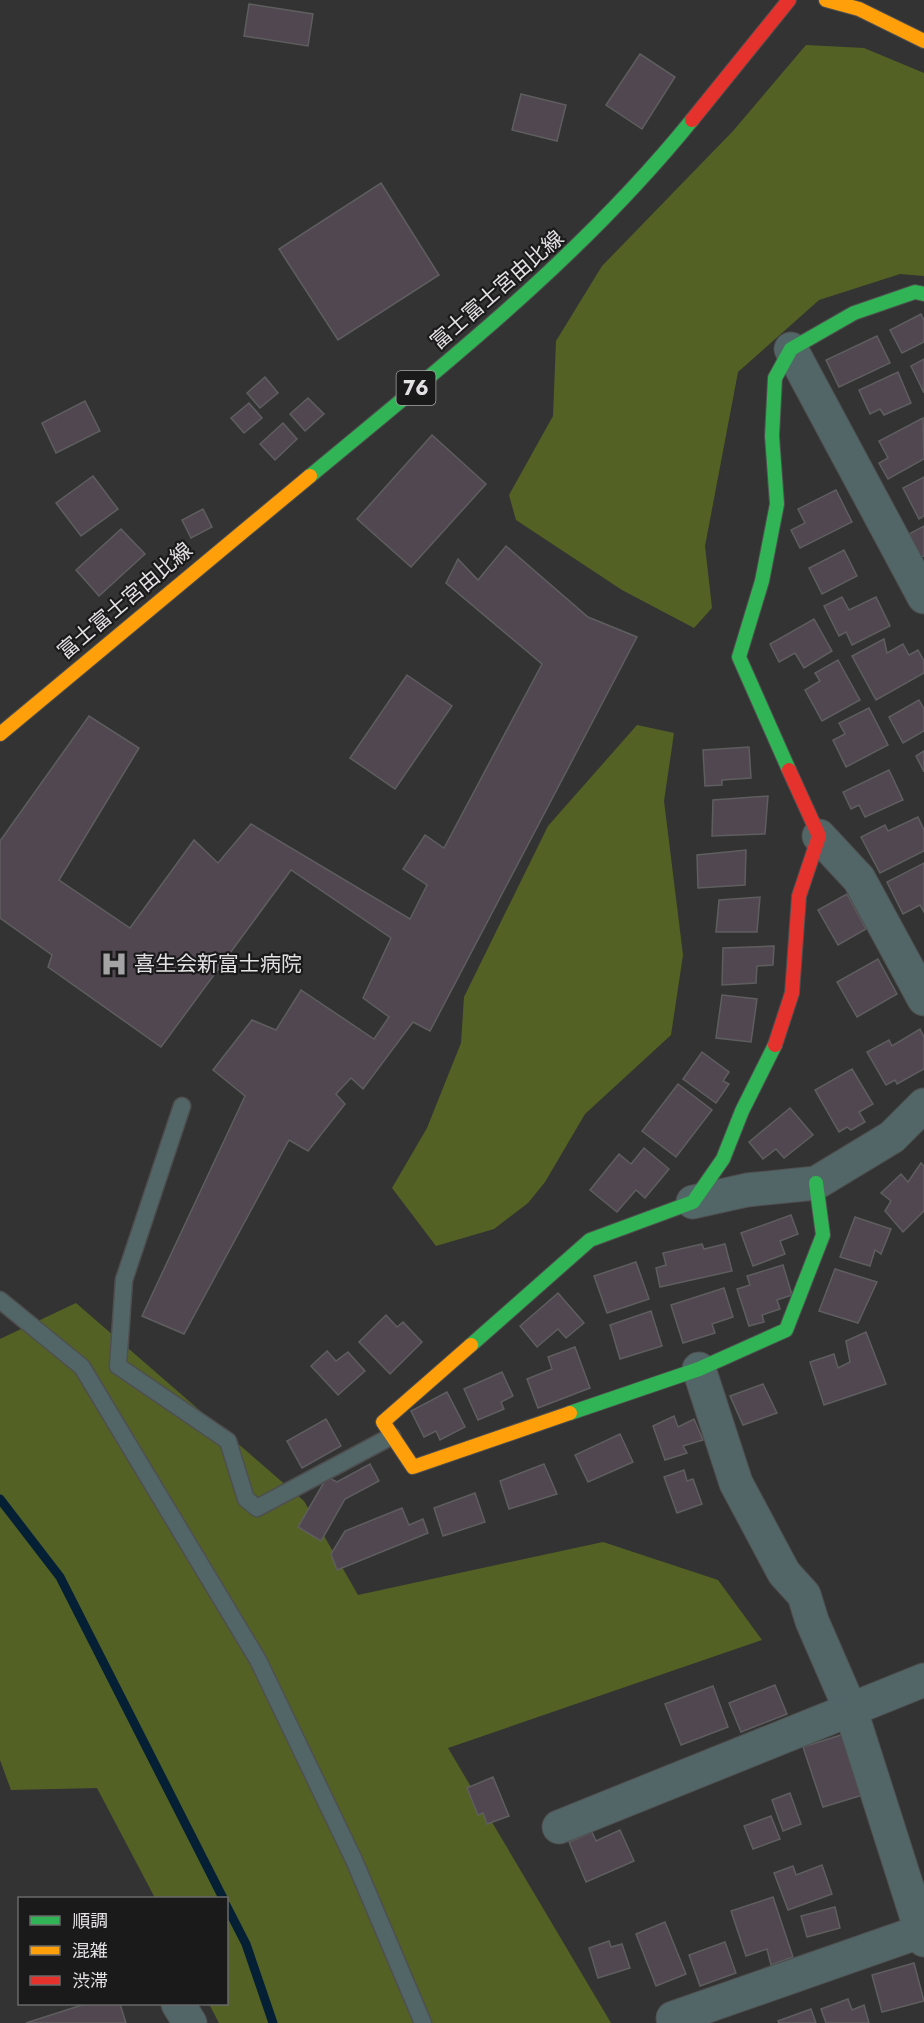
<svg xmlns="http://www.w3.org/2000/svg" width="924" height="2023" font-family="Jost,'Noto Sans JP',sans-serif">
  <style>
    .forest { fill: #536224 }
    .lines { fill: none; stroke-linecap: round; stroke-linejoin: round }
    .stream { stroke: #051f35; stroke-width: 9 }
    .building { fill: #514751; stroke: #5f5e5f; stroke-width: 1.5 }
    .lane-casing { stroke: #4f4f4f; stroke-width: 19 }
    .street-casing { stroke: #4f4f4f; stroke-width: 35 }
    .fast-casing { stroke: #4f4f4f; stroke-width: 16 }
    .slow-casing { stroke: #4f4f4f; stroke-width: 16 }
    .jam-casing { stroke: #4f4f4f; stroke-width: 16 }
    .lane { stroke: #526668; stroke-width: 16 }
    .street { stroke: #526668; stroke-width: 33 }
    .fast { stroke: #30b455; stroke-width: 14 }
    .slow { stroke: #ff9f0a; stroke-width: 14 }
    .jam { stroke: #e5322d; stroke-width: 14 }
    .labels { text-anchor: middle; stroke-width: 4.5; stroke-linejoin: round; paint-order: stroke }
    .shield { fill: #1b1a1b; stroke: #a7a5a7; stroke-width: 1.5 }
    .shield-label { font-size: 20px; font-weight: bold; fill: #e3e1e3 }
    .street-label { font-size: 21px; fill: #e3e1e3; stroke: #1b1a1b }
    .poi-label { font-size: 21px; fill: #e3e1e3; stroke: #1b1a1b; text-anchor: start }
  </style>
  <rect width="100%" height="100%" fill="#333"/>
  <g class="forest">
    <polygon points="806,45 864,48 924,73 924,276 900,274 819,300 738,372 705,546 712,608 694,628 622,590 516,520 509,495 553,416 556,341 602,266 733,131"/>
    <polygon points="637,725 674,733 664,801 683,955 671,1035 585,1114 545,1182 528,1203 494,1229 436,1246 392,1188 427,1128 461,1043 464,997 548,826"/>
    <polygon points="76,1303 304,1501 358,1595 603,1542 718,1580 762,1640 448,1748 611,2023 219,2023 209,2004 226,2004 226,1898 155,1898 97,1788 11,1790 0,1760 0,1339"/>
  </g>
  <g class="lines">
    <g class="stream">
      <polyline points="0,1499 60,1577 223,1898"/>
      <polyline points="226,1905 246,1944 273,2023"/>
    </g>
  </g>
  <g class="building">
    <polygon points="249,4 313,14 308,46 244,36"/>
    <polygon points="640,54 675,77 642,129 606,105"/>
    <polygon points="521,94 566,105 557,141 512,130"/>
    <polygon points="381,183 439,275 338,340 279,249"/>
    <polygon points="921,314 924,320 924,342 902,353 890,330"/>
    <polygon points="877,336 890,363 839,387 826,360"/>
    <polygon points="924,359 924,393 911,366"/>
    <polygon points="898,372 911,403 884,415 880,409 870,414 859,390"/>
    <polygon points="265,377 278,393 260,408 247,393"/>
    <polygon points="308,398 324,414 305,431 290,414"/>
    <polygon points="85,401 100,431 56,453 42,423"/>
    <polygon points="249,403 262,418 244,433 231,418"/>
    <polygon points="923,418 924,459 888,479 879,463 888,458 879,441"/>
    <polygon points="283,423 297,439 275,460 260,444"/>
    <polygon points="432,435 486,484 411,567 357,519"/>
    <polygon points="93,476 118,509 81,536 56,503"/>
    <polygon points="924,477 924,516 919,519 903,488"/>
    <polygon points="836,490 852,522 800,548 791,530 805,523 798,509"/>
    <polygon points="203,509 212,527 191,538 182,520"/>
    <polygon points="924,526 924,556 921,557 909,534"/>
    <polygon points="121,529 145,554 99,596 76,570"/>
    <polygon points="506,546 588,617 637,637 430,1031 413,1022 363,1089 351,1078 336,1094 345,1104 308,1151 289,1140 184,1334 142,1316 245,1096 213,1070 252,1020 276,1030 301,990 374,1039 389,1017 363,998 391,938 291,870 161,1047 48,967 52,955 0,918 0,841 89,716 139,748 59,880 130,928 194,840 218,863 251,824 410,919 427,885 403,869 425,835 444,848 542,664 446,583 458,559 478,580"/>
    <polygon points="844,550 857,576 822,594 809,568"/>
    <polygon points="842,597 849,610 876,597 890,626 852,645 846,632 839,636 824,606"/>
    <polygon points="814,619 832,651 804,668 795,653 779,662 770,644"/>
    <polygon points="884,639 887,653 903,644 909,655 918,650 924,661 924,673 876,700 852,656"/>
    <polygon points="838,660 860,700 822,721 805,690 820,681 815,673"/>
    <polygon points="407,675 452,706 395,789 350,758"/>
    <polygon points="919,700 924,709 924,731 903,743 889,717"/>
    <polygon points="869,708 888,745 846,767 833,740 845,734 839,723"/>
    <polygon points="749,747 751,778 722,780 722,785 705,786 703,750"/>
    <polygon points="924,751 924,772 916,756"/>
    <polygon points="889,770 903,800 865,817 859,805 851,809 843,792"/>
    <polygon points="768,796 765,834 712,836 713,800"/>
    <polygon points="918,817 924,830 924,851 880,873 861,837 885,825 888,831"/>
    <polygon points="746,850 745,885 698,888 697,855"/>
    <polygon points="924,863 924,912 920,905 903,914 887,882"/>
    <polygon points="847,894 866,929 838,945 818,910"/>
    <polygon points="760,897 757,932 716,932 719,900"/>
    <polygon points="774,946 773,965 757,966 756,983 722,985 723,948"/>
    <polygon points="878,959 897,994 857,1017 837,982"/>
    <polygon points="722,995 757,999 751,1042 716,1038"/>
    <polygon points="920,1029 924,1037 924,1069 897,1084 895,1080 886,1085 867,1052 889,1040 892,1046"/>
    <polygon points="702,1052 729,1072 723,1081 729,1084 716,1103 683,1079"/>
    <polygon points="852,1069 873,1104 859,1112 865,1122 851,1130 847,1127 839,1132 815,1090"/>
    <polygon points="678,1084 712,1110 676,1157 642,1131"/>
    <polygon points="790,1108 813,1135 784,1158 776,1149 763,1159 749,1142"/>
    <polygon points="644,1148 669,1169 645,1198 636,1190 617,1212 590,1190 619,1154 631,1164"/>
    <polygon points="921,1163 924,1166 924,1211 903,1232 885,1211 891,1201 881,1193 901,1174 908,1182"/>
    <polygon points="791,1215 798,1234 780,1241 785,1254 753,1266 741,1233"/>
    <polygon points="855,1217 891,1229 881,1254 875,1250 870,1266 840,1257"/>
    <polygon points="702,1244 704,1249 725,1244 732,1271 660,1287 656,1268 666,1265 663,1253"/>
    <polygon points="636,1262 649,1299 607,1313 594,1276"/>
    <polygon points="783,1265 792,1295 777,1300 780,1309 762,1315 764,1322 749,1326 737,1289 750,1285 747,1276"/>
    <polygon points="835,1269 877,1282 858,1323 819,1311"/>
    <polygon points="724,1288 733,1317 712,1324 715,1333 683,1343 671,1305"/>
    <polygon points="558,1293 584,1323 566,1338 558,1329 537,1347 520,1326"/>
    <polygon points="651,1311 662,1346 620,1359 610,1325"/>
    <polygon points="386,1315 397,1327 403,1322 422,1342 390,1374 359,1342"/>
    <polygon points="866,1332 886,1384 824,1405 810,1362 834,1354 838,1368 850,1362 846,1341"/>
    <polygon points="575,1347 590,1388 538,1408 527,1379 552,1369 548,1357"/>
    <polygon points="327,1351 336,1361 348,1352 365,1371 338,1395 311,1366"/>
    <polygon points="502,1372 513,1396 501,1402 504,1409 478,1420 464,1389"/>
    <polygon points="763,1384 777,1413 743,1425 730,1396"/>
    <polygon points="447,1392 465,1427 440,1440 436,1431 424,1437 411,1411"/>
    <polygon points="674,1416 678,1427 694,1419 703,1440 683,1446 687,1453 665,1460 653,1426"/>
    <polygon points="326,1419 341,1446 302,1468 287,1441"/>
    <polygon points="620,1434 633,1462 588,1482 575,1455"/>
    <polygon points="370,1464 379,1481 345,1499 321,1541 298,1527 327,1477 337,1482"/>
    <polygon points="544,1464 557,1494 509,1509 500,1481"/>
    <polygon points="684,1470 687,1481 693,1479 702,1504 677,1513 664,1477"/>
    <polygon points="475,1493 485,1522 443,1536 434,1508"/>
    <polygon points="402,1508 409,1525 423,1519 428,1533 337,1570 331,1554 345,1531"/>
    <polygon points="775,1685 787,1714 741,1732 729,1703"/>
    <polygon points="713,1686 728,1727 681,1745 665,1704"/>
    <polygon points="844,1734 863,1795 823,1807 803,1747"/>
    <polygon points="493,1777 509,1816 487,1824 483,1813 478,1815 467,1788"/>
    <polygon points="790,1793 801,1824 783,1831 772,1800"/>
    <polygon points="771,1816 780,1839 753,1849 744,1826"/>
    <polygon points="620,1830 634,1861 586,1882 569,1842 592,1832 596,1841"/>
    <polygon points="822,1865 832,1894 788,1910 774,1873 793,1866 796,1875"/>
    <polygon points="773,1897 793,1957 771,1965 767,1949 746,1956 731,1911"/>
    <polygon points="835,1907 840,1928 807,1937 801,1916"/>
    <polygon points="665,1922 686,1974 656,1986 636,1934"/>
    <polygon points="609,1941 611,1947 622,1944 630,1968 598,1978 589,1948"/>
    <polygon points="725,1942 736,1973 700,1986 689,1955"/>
    <polygon points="914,1963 924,2001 882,2012 872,1975"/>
    <polygon points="848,1999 852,2010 864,2005 869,2023 826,2023 821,2009"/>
    <polygon points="85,2004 120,2004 126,2023 26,2023"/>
    <polygon points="811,2009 816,2023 779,2023 778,2021"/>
  </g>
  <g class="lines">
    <defs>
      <g id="lane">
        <polyline points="182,1106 124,1280 118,1366 228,1441 246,1499 257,1508 392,1436"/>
        <polyline points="0,1300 82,1367 258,1660 354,1860 423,2023"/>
      </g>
      <g id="street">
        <polyline points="791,349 924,597"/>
        <polyline points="819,836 859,879 924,999"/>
        <polyline points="693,1202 747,1190 816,1183 892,1137 924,1105"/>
        <polyline points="699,1369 736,1483 784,1573 804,1595 812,1621 851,1711 924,1940"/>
        <polyline points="559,1827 924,1680"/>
        <polyline points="178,2004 190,2023"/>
        <polyline points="675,2023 673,2018 922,1931"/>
      </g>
      <g id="fast">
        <path d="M310 476C446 363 580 258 692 120"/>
        <polyline points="789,770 739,657 762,581 777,504 772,436 775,378 791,349 854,313 915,292 924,294"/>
        <polyline points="471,1345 590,1240 693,1202 723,1159 742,1111 775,1045"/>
        <polyline points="570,1413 699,1369 786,1330 823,1235 816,1183"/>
      </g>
      <g id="slow">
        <polyline points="826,0 859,9 924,41"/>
        <polyline points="0,734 310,476"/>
        <polyline points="471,1345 383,1422 413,1467 570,1413"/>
      </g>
      <g id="jam">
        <polyline points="692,120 789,0"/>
        <polyline points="775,1045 792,993 799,896 819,836 789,770"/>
      </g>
    </defs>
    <use href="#lane" class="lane-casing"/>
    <use href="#street" class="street-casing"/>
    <use href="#fast" class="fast-casing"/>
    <use href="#slow" class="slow-casing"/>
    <use href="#jam" class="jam-casing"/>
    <use href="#lane" class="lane"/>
    <use href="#street" class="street"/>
    <use href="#fast" class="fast"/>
    <use href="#slow" class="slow"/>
    <use href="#jam" class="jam"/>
  </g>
  <defs>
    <symbol id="hospital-bare" viewBox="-9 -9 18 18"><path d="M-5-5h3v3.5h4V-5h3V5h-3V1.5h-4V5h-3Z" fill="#a5a4a5" stroke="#1b1a1b" stroke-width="2.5" paint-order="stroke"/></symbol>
  </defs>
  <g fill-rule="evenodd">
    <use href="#hospital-bare" x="95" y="945" width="38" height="38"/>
  </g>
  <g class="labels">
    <rect class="shield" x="396.5" y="371" width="39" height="34" rx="4.5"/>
    <g class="shield-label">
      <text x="416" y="395">76</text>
    </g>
    <g class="street-label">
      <text transform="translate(497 290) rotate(-41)" y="7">富士富士宮由比線</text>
      <text transform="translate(125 601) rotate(-40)" y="7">富士富士宮由比線</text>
    </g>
    <g class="poi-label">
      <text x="134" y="971">喜生会新富士病院</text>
    </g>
  </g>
  <rect x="18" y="1897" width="210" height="108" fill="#1b1a1b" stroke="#6b6a6b" stroke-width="1.5"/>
  <rect x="30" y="1916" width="30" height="9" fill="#30b455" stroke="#6b6a6b" stroke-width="1.5"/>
  <text x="72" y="1927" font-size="18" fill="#e3e1e3">順調</text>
  <rect x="30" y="1946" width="30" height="9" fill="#ff9f0a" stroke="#6b6a6b" stroke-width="1.5"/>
  <text x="72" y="1957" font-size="18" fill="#e3e1e3">混雑</text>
  <rect x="30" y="1976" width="30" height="9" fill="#e5322d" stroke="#6b6a6b" stroke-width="1.5"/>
  <text x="72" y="1987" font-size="18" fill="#e3e1e3">渋滞</text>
</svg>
